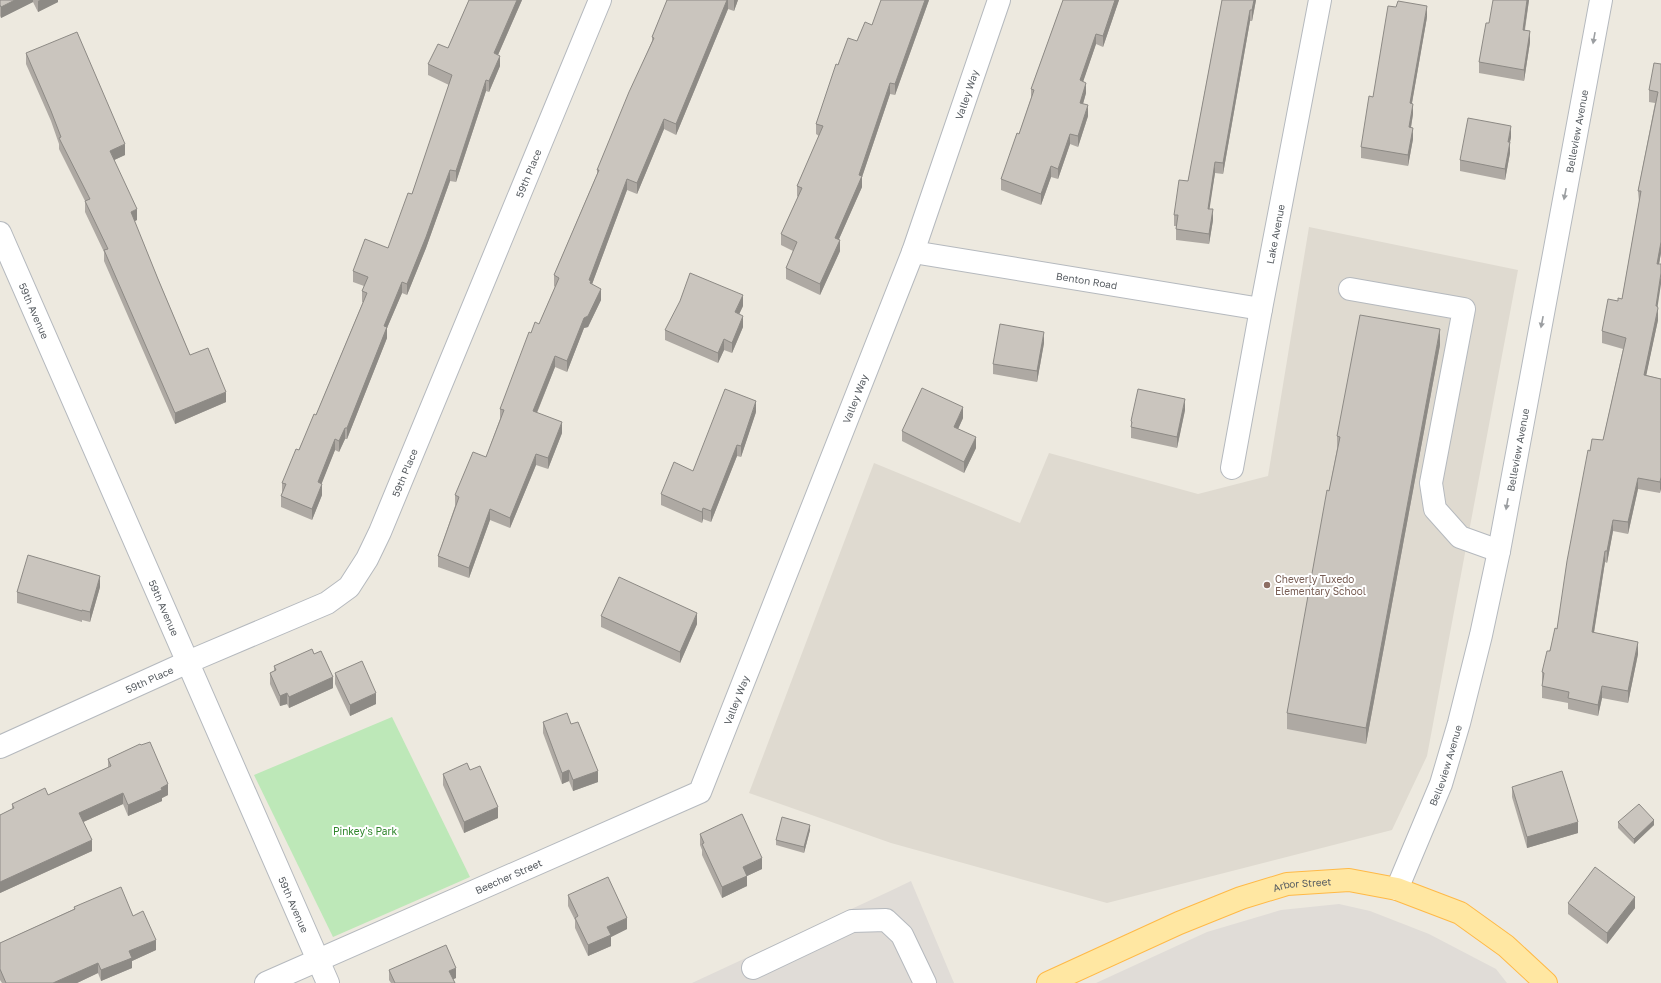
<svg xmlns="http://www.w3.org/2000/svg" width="1661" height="983" font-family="'Golos Text',sans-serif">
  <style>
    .industrial { fill: #e0dcd7 }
    .education { fill: #dfdad0 }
    .green { fill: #bde8b8 }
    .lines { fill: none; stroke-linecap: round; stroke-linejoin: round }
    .minor-casing { stroke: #b5b9be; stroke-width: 24 }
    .major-casing { stroke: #ffb946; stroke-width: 24 }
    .minor { stroke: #fff; stroke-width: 22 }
    .major { stroke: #ffe7a2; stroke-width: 22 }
    .wall { fill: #aea9a3 }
    .shaded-wall { fill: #8d8a85 }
    .building { fill: #cac5be; stroke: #8d8a85 }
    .oneway { fill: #9b9ea1 }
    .education-dot { fill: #8d6e63; stroke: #fff; stroke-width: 1.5 }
    .labels { text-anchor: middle; stroke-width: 4; stroke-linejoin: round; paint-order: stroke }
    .street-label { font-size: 10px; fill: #585d62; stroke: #fff }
    .education-label { font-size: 10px; fill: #785e54; stroke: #fff; text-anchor: start }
    .park-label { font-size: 10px; fill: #30862c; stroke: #fff }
  </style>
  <rect width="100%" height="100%" fill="#ede9df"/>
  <g class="industrial">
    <polygon points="911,881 954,983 692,983 888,892"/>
    <polygon points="1339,904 1370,911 1429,934 1496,969 1507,983 1096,983 1207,932 1281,910"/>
  </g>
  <polygon class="education" points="1309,227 1518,270 1427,756 1392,830 1107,903 891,843 749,793 874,463 1020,523 1049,453 1198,494 1268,476"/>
  <polygon class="green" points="392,717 470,877 333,937 254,775"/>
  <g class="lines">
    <defs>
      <g id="minor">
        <path id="s1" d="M0 233 328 983"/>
        <path id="s2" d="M913 252 1261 309"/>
        <polyline points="1350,289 1464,309 1431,483 1435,509 1460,537 1499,551"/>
        <path id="s3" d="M1232 468 1261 309 1320 0"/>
        <path id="s4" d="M0 747 188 662 327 603 349 587 367 559 380 532 600 0"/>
        <path id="s5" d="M1397 889 1441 784 1459 723 1481 635 1499 551 1601 0"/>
        <polyline points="753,968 852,921 886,920 902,935 925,983"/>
        <path id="s6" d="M266 983 700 792 913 252 999 0"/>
      </g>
      <g id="major">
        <path id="s7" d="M1048 983 1179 923 1241 898 1287 884 1349 880 1397 889 1460 913 1506 946 1546 983"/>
      </g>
    </defs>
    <use href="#minor" class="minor-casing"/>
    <use href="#major" class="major-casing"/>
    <use href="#minor" class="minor"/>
    <use href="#major" class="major"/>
  </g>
  <g class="wall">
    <polygon points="0,0 58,0 58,2 38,12 33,2 1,18 0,16"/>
    <polygon points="469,0 522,0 498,55 500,66 489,92 486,91 456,182 450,181 426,248 407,295 402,293 387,328 387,338 347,439 345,439 339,452 335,450 321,484 322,495 312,520 281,507 281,496 282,493 282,483 316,415 363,302 362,302 362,291 364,286 353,282 353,271 388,248 412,194 449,85 428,75 428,64 448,48"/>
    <polygon points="667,0 738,0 734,11 728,9 676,135 664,129 637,194 627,190 592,284 601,300 588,327 584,328 567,372 555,367 537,413 562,433 548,469 536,465 510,528 490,520 469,578 438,567 438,556 455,506 455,495 486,457 500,419 500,409 531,333 539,324 555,287 554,286 554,275 597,174 597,170 652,41 652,37"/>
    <polygon points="929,0 895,95 890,94 862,177 862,187 839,239 840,251 820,295 786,279 786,268 793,251 781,245 781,234 798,197 797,196 797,186 819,136 816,134 816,124 838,65 857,41 872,25"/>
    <polygon points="1063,0 1119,0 1103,47 1096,44 1083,81 1086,93 1083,104 1088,116 1078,147 1070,144 1058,179 1051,177 1041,205 1001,190 1001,179 1019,134 1031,98 1031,89"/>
    <polygon points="1222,0 1256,0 1252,21 1250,21 1223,174 1215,173 1209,209 1213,220 1209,244 1176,240 1176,226 1174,226 1174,215 1188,181"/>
    <polygon points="1529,0 1525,30 1530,42 1524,81 1479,73 1479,62 1489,23"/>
    <polygon points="1427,17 1412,103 1413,114 1411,128 1413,139 1408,166 1361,158 1361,147 1373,97"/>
    <polygon points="26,53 125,155 114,160 137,220 134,221 158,279 190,355 226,402 175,424 104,261 104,252 85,212 85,201 59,149 59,144 51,121 26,64"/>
    <polygon points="1661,64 1661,253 1659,264 1657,306 1658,320 1646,375 1661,379 1660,493 1638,489 1628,534 1613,531 1607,563 1605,562 1594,633 1638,654 1628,703 1602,698 1598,716 1568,709 1568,703 1542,698 1542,672 1557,629 1590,451 1603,440 1623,349 1602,343 1602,331 1618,301 1622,299 1639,202 1638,191 1655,103 1649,102 1649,90"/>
    <polygon points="1511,137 1510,142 1510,153 1505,180 1460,171 1460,160"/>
    <polygon points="743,306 739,314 743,327 732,353 724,350 718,363 665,340 665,330"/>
    <polygon points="1044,343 1037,382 993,374 993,364"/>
    <polygon points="1440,345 1366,744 1287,729 1287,713 1337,449 1337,436"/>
    <polygon points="1185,410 1177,448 1131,438 1131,421"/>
    <polygon points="756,412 741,457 737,456 711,522 703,519 702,523 661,505 661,494 693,471"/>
    <polygon points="963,418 958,429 976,448 964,473 902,441 902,431"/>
    <polygon points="100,587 90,622 82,620 82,622 17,603 17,592"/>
    <polygon points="601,616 697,624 680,663 601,627"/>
    <polygon points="314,654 333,688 289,708 287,704 280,706 270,684 270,673 274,671 274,666"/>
    <polygon points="335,673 376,704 350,716 335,684"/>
    <polygon points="543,722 571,724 598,782 573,791 569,781 562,784 543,733"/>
    <polygon points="108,759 168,795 162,798 162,801 128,816 123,804 83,822 92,851 0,893 0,815 12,809 12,804 48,795 108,768"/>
    <polygon points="470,770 498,818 464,833 443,785 443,774"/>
    <polygon points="1512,787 1578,833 1527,848 1512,797"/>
    <polygon points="1618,822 1654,825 1634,844 1618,828"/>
    <polygon points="810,830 804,853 776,845 776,840"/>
    <polygon points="700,834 762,869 747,876 747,886 722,898 702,855 702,850 700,845"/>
    <polygon points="568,895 627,929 611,937 611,946 588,956 575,928 575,920 568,906"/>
    <polygon points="1568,903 1635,908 1607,944 1568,914"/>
    <polygon points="74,907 133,916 156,950 132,961 132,968 101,981 98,973 77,983 2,983 0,980 0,943 74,909"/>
    <polygon points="389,970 456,978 453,979 455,983 391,983 389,980"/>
  </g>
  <g class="shaded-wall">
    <polygon points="15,0 33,0 33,2 1,18 1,7"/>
    <polygon points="40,0 58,0 58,2 38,12 38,1"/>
    <polygon points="517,0 522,0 494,64 494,53"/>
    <polygon points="727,0 728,0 728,9 676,135 676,124"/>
    <polygon points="734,0 738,0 734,11"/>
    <polygon points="925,0 929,0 895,95 895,84"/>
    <polygon points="1115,0 1119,0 1103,47 1103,36"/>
    <polygon points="1254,0 1256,0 1252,21 1252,10"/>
    <polygon points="1527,0 1529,0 1523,40 1523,30"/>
    <polygon points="1427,6 1427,17 1410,114 1410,103"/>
    <polygon points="1250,10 1250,21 1223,174 1223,163"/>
    <polygon points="1530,31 1530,42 1524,81 1524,70"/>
    <polygon points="1096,34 1096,44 1080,91 1080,80"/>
    <polygon points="500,56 500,66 489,92 489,81"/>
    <polygon points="486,80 486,91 456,182 456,171"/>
    <polygon points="890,83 890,94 862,177 862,187 835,248 835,238 859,175"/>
    <polygon points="1086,83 1086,93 1080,114 1080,103"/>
    <polygon points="1413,104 1413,114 1409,138 1409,127"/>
    <polygon points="1088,105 1088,116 1078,147 1078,136"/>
    <polygon points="664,119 664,129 637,194 637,183"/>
    <polygon points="1511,126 1511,137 1508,152 1508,142"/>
    <polygon points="1413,128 1413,139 1408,166 1408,155"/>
    <polygon points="1070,134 1070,144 1058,179 1058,169"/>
    <polygon points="1510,142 1510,153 1505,180 1505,169"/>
    <polygon points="125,144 125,155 110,162 110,151"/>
    <polygon points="1215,162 1215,173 1208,219 1208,209"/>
    <polygon points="1051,166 1051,177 1041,205 1041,194"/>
    <polygon points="450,170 450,181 426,248 407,295 407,284"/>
    <polygon points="627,179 627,190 591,287 589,280"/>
    <polygon points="137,209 137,220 131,223 131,212"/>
    <polygon points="1213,209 1213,220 1209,244 1209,234"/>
    <polygon points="840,240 840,251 820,295 820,284"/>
    <polygon points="1661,242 1661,253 1657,275 1657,264"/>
    <polygon points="1661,273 1661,284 1656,317 1656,306"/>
    <polygon points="402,282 402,293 387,328 387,338 347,439 347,428 384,326"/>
    <polygon points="601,289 601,300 588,327 584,328 567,372 567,361 584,318"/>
    <polygon points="743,295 743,306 735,323 735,312"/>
    <polygon points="1658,308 1658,320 1644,386 1644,375"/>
    <polygon points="743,316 743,327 732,353 732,343"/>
    <polygon points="1440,329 1440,345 1366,744 1366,728"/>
    <polygon points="1044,332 1044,343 1037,382 1037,371"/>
    <polygon points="724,339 724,350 718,363 718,353"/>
    <polygon points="555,356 555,367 533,422 533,411"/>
    <polygon points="226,392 226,402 175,424 175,413"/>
    <polygon points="1185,399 1185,410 1177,448 1177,437"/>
    <polygon points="756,401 756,412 741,457 741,446"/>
    <polygon points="963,407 963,418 954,438 954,427"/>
    <polygon points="562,422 562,433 548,469 548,458"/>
    <polygon points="345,428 345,439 339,452 339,441"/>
    <polygon points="976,437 976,448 964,473 964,462"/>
    <polygon points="335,439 335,450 318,493 318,482"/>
    <polygon points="737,445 737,456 711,522 711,511"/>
    <polygon points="536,454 536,465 510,528 510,518"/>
    <polygon points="1661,477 1661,489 1660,493 1660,482"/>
    <polygon points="1638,478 1638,489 1628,534 1628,522"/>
    <polygon points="322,484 322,495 312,520 312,509"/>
    <polygon points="703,508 703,519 702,523 702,512"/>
    <polygon points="490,509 490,520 469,578 469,568"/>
    <polygon points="1613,520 1613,531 1607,563 1607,551"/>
    <polygon points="1605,551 1605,562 1592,644 1592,632"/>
    <polygon points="100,576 100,587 90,622 90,612"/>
    <polygon points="697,613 697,624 680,663 680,652"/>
    <polygon points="1638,642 1638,654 1628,703 1628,691"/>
    <polygon points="333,677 333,688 289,708 289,697"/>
    <polygon points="1602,686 1602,698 1598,716 1598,705"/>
    <polygon points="287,693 287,704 280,706 280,696"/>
    <polygon points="376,693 376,704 350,716 350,705"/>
    <polygon points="569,770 569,781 562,784 562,773"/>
    <polygon points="598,771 598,782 573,791 573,780"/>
    <polygon points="168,784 168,795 162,798 162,801 128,816 128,805"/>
    <polygon points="123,793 123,804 79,824 79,813"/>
    <polygon points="498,807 498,818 464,833 464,822"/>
    <polygon points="1654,820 1654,825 1634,844 1634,839"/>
    <polygon points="1578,822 1578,833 1527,848 1527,837"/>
    <polygon points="810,825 810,830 804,853 804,847"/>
    <polygon points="92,840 92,851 0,893 0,882"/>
    <polygon points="762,858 762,869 747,876 747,886 722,898 722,887 743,867"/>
    <polygon points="1635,897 1635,908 1607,944 1607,933"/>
    <polygon points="627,918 627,929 611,937 611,946 588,956 588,945 607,927"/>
    <polygon points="156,940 156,950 132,961 132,968 101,981 101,970 129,951"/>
    <polygon points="98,963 98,973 77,983 53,983"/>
    <polygon points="456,968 456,978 449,981 449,971"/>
  </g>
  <g class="building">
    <polygon points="0,0 15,0 1,7 0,5"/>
    <polygon points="469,0 517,0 494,53 500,56 489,81 486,80 456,171 450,170 426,237 407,284 402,282 384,326 387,327 347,428 345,428 339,441 335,439 318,482 322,484 312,509 281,496 286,484 282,483 296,449 299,450 314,414 316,415 367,293 362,291 368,277 353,271 365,239 388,248 408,193 412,194 452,75 428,64 438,44 448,48"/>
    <polygon points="667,0 727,0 676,124 664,119 637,183 627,179 589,280 591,281 590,283 601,289 588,316 584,318 567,361 555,356 533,411 562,422 548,458 536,454 510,518 490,509 469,568 438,556 459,497 455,495 473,452 486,457 504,410 500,409 529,332 531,333 535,322 539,324 559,278 554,275 599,170 597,170 629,92 654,38 652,37"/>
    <polygon points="881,0 925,0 895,84 890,83 859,175 862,176 835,238 840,240 820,284 786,268 797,242 781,234 802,188 797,186 823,126 816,124 836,64 838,65 848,38 857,41 865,22 872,25"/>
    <polygon points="1063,0 1115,0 1103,36 1096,34 1080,80 1086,83 1080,103 1088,105 1078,136 1070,134 1058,169 1051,166 1041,194 1001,179 1017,133 1019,134 1034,90 1031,89"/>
    <polygon points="1222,0 1254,0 1252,10 1250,10 1223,163 1215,162 1208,209 1213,209 1209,234 1176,229 1178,215 1174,215 1179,180 1188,181"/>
    <polygon points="1493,0 1527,0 1523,30 1530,31 1524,70 1479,62 1486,23 1489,23"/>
    <polygon points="1398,1 1427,6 1410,103 1413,104 1409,127 1413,128 1408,155 1361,147 1369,96 1373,97 1388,6 1396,7"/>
    <polygon points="77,32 125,144 110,151 137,209 131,212 158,279 190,355 208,348 226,392 175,413 104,250 108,249 85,201 90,199 59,138 61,137 51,111 26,53"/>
    <polygon points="1654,63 1661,64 1661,242 1657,264 1661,264 1661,273 1656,306 1657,306 1658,308 1644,375 1661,379 1661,477 1660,482 1638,478 1628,522 1613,520 1607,551 1605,551 1592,632 1638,642 1628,691 1602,686 1598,705 1568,698 1569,692 1542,686 1544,673 1542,672 1547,651 1550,651 1555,628 1557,629 1567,561 1588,450 1590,451 1592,439 1603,440 1626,338 1602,331 1608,299 1618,301 1618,298 1622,299 1641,191 1638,191 1658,92 1649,90"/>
    <polygon points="1468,118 1511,126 1508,142 1510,142 1505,169 1460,160"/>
    <polygon points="690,273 743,295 735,312 743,316 732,343 724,339 718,353 665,330 680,301"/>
    <polygon points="1360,315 1440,329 1366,728 1287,713 1327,490 1329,491 1340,437 1337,436"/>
    <polygon points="1000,324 1044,332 1037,371 993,364"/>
    <polygon points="922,388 963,407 954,427 976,437 964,462 902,431"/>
    <polygon points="725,389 756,401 741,446 737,445 711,511 703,508 702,512 661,494 674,462 693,471"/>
    <polygon points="1138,389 1185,399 1177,437 1131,427 1132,422 1131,421"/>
    <polygon points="28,555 100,576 90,612 82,610 82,611 17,592"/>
    <polygon points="619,577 697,613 680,652 601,616"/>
    <polygon points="312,649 314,654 321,651 333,677 289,697 287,693 280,696 270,673 276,670 274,666"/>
    <polygon points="362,661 376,693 350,705 335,673"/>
    <polygon points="567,713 571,724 578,722 598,771 573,780 569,770 562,773 543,722"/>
    <polygon points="150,742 168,784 161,788 162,790 128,805 123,793 79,813 92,840 0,882 0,815 14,808 12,804 45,788 48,795 111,766 108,759 140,744 141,745"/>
    <polygon points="467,763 470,770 480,766 498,807 464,822 443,774"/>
    <polygon points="1562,771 1578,822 1527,837 1512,787"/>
    <polygon points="1639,804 1654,820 1634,839 1618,822"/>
    <polygon points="742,814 762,858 743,867 747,876 722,887 702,844 704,843 700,834"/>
    <polygon points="782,817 810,825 804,847 776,840"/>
    <polygon points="1595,867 1635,897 1607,933 1568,903"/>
    <polygon points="608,877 627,918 607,927 611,935 588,945 575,918 578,916 568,895"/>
    <polygon points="121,887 133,916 143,911 156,940 129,951 132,958 101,970 98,963 53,983 6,983 0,969 0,943 75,909 74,907"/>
    <polygon points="446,945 456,968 449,971 455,983 395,983 389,970"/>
  </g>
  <defs><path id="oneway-solid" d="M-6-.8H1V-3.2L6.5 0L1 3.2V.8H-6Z"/></defs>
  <g class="oneway">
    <use href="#oneway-solid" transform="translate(1594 38) rotate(100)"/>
    <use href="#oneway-solid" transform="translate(1565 194) rotate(101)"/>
    <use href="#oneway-solid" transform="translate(1542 322) rotate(101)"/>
    <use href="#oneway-solid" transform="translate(1507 504) rotate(100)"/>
  </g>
  <circle class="education-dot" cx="1267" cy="585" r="4"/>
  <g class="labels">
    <g class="street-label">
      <text dy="4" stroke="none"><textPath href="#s6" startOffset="1221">Valley Way</textPath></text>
      <text dy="4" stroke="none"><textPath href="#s5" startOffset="781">Belleview Avenue</textPath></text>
      <text dy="4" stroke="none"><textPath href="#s4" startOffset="836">59th Place</textPath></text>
      <text dy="4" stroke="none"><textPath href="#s3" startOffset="238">Lake Avenue</textPath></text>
      <text dy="4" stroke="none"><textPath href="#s2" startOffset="176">Benton Road</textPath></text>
      <text dy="4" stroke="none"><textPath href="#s1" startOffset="85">59th Avenue</textPath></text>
      <text dy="4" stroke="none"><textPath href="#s6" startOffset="897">Valley Way</textPath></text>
      <text dy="4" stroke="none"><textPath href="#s5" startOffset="457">Belleview Avenue</textPath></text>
      <text dy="4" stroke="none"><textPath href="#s4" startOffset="512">59th Place</textPath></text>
      <text dy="4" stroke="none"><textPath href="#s1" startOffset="409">59th Avenue</textPath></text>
      <text dy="4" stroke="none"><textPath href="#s4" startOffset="164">59th Place</textPath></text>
      <text dy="4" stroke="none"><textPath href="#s6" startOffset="573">Valley Way</textPath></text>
      <text dy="4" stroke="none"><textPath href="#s5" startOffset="133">Belleview Avenue</textPath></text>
      <text dy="4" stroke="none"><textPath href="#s6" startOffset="265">Beecher Street</textPath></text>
      <text dy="4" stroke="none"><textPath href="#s7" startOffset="274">Arbor Street</textPath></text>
      <text dy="4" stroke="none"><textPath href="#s1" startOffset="733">59th Avenue</textPath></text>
    </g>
    <g class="education-label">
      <text x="1275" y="583">Cheverly Tuxedo<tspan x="1275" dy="12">Elementary School</tspan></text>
    </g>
    <g class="park-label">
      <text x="365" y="835">Pinkey's Park</text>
    </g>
  </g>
</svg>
